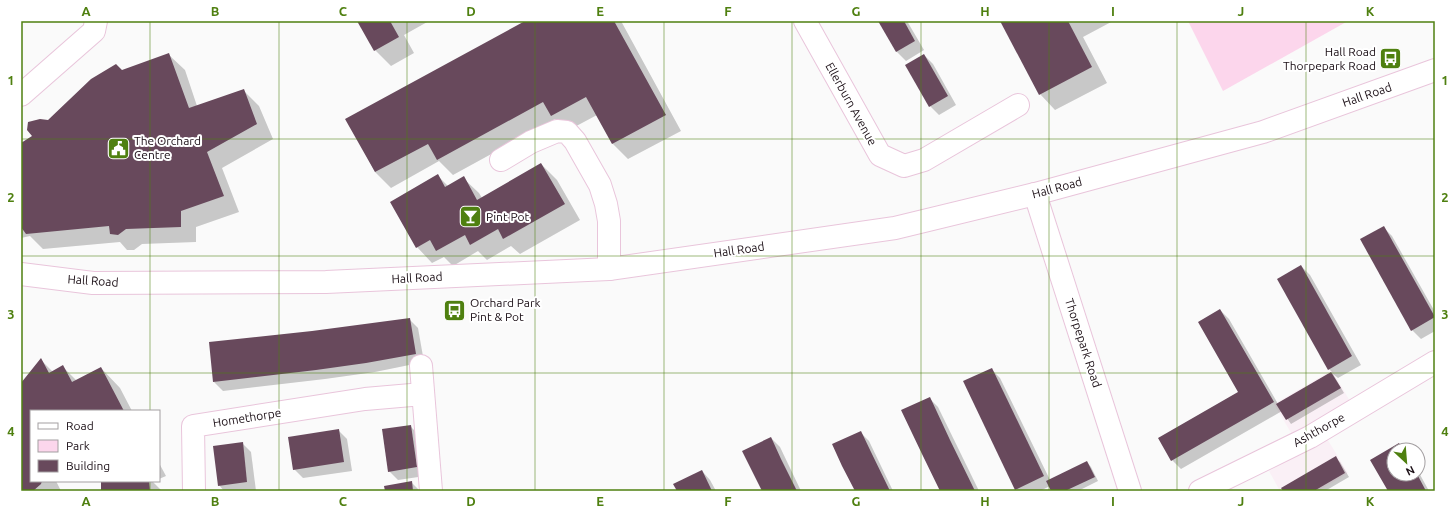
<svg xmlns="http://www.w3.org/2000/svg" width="1456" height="512" font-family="Ubuntu,sans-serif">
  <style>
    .built { fill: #faf0f6 }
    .green { fill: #fcd6ec }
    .shadow { fill: #0003 }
    .building { fill: #68495c }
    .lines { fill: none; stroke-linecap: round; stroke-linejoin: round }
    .minor-casing { stroke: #e9c5db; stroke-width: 24 }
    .minor { stroke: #fff; stroke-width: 22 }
    .grid { fill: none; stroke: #4f8010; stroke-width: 1; stroke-opacity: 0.55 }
    .labels { text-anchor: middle; stroke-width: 4; stroke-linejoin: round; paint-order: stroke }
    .poi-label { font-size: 12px; fill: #1a0e15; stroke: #fff; text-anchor: start }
    .street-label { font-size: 12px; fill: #1a0e15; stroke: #fff }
    .neatline { fill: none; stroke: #4f8010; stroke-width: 1.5 }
    .grid-label { font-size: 13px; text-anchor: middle; font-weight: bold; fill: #4f8010 }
  </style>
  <rect width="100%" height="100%" fill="#fafafa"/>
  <g class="built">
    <polygon points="1332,370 1351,403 1293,436 1274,404"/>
    <polygon points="1326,437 1348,473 1318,491 1280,491 1269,471"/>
  </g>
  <polygon class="green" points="1188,21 1348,21 1223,91"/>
  <g class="shadow">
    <polygon points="358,21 429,21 404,35 414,53 391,66 375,50"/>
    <polygon points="527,21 621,21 681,131 628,159 613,144 597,115 567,131 555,119 453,175 439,161 391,188 375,172 347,119"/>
    <polygon points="879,21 907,21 924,50 906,61 897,52"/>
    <polygon points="1001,21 1113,21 1083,37 1107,83 1055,110 1040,94"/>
    <polygon points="169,55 185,70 197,106 243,90 259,106 273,139 222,168 239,212 196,227 196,242 142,244 134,250 127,250 120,242 43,249 30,236 21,238 21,145 33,136 49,121 122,71"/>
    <polygon points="924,55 933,64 956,105 939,115 930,106"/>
    <polygon points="541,164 557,180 580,220 520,254 511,246 487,260 478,251 453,266 444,257 432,263 417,247 437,175 448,186 463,178 479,193 482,198"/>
    <polygon points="1383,227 1392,236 1435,312 1435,331 1421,339 1412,330"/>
    <polygon points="1301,266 1310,275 1361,365 1338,378 1333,374 1344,393 1291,424 1282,411 1181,469 1172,460 1159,438 1239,392 1220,310 1229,319 1278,404 1332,372 1329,369"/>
    <polygon points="409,319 418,328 424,362 375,372 325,379 223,391 214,382 312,332"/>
    <polygon points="41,360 53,372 63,367 77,381 101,368 120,388 132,411 31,411 31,481 56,481 61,491 21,491 21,384"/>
    <polygon points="991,369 1000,378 1050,480 1087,462 1091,467 1098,481 1078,491 1052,491 1050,486 1040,491 1018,491 1016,489"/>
    <polygon points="929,398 938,407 979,491 941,491"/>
    <polygon points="410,426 419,435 425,476 398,480 389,471"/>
    <polygon points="338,430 347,439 352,471 303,478 294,469"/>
    <polygon points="860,432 869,441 893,491 855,491"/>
    <polygon points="771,438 780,447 801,491 763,491"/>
    <polygon points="242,443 251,452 256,491 224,491 219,485"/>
    <polygon points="1399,445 1404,450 1394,450 1394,474 1418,474 1418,471 1429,491 1389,491 1372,461"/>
    <polygon points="1335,458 1340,462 1349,477 1325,491 1284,491"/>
    <polygon points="159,463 166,476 159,479"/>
    <polygon points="702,471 710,480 716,491 678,491"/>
    <polygon points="102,481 155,481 153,482 162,491 102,491"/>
    <polygon points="411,482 420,491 386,491"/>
  </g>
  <g class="building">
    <polygon points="357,21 390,21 399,37 374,51"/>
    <polygon points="525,21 614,21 666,115 612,144 586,97 551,116 543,102 437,160 428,144 375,172 345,119"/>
    <polygon points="878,21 904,21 915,41 896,52"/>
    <polygon points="1000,21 1068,21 1092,67 1039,95"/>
    <polygon points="169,53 189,108 244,89 257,124 207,152 224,196 181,211 181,227 126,229 118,235 110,234 109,226 26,234 21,227 21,143 32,136 27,130 28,122 40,119 48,120 91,79 116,64 122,70"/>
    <polygon points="924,54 948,96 929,107 905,65"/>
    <polygon points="541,163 565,204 503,239 498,229 470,245 465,235 436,251 430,240 416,248 390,202 438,174 445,187 464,176 477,200"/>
    <polygon points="1384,226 1435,317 1411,331 1360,239"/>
    <polygon points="1301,265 1352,356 1328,370 1277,279"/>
    <polygon points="1220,309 1274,402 1171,461 1158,438 1238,392 1198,322"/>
    <polygon points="410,318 416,354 366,363 316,370 213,382 209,342 312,331"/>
    <polygon points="41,358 49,373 63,365 72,382 101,367 124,411 31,411 31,481 42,481 41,484 33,491 21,491 21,383"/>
    <polygon points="992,368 1044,476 1015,490 963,381"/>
    <polygon points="1331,372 1341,388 1286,420 1276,404"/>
    <polygon points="930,397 950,440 975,491 940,491 922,454 901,410"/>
    <polygon points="411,425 417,467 388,472 382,429"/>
    <polygon points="339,429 344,462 293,470 288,437"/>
    <polygon points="861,431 871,452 890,491 855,491 842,466 832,444"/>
    <polygon points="771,437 781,459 797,491 762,491 742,451"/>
    <polygon points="243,442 247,482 218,486 213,446"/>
    <polygon points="1399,443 1403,450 1394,450 1394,474 1417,474 1426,491 1388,491 1370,460"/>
    <polygon points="1336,456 1345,473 1314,491 1283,491 1281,488"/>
    <polygon points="1087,461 1095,477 1065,491 1051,491 1046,481"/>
    <polygon points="702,470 712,491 677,491 673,484"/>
    <polygon points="101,481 149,481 150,491 101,491"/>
    <polygon points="412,481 413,491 385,491 384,486"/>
  </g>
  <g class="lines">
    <defs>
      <g id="minor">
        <polyline points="805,21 880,155 904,166 924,160 1018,105"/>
        <polyline points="21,95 94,31 96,21"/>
        <polyline points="501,160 531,142 557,131 567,132 575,141 600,185 606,204 609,221 609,269"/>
        <polyline points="1035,194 1130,491"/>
        <polyline points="21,274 93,283 326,282 609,269 895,228 1035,194 1263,132 1435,70"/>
        <polyline points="421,366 431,491"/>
        <polyline points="194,491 193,426 365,399 423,394"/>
        <polyline points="1200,491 1310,437 1435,362"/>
      </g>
    </defs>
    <use href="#minor" class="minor-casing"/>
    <use href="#minor" class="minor"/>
  </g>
  <path class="grid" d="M150 21V411M279 21V491M407 21V491M535 21V491M664 21V491M792 21V491M921 21V491M1049 21V491M1177 21V491M1306 21V491M21 139H1435M21 256H1435M21 373H1435M150 481V491"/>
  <defs>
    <symbol id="bus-square" viewBox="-11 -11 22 22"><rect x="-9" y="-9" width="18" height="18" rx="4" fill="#4f8010" stroke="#fff"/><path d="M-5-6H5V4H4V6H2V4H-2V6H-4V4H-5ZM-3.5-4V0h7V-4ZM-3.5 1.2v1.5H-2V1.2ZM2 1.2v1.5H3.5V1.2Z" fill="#fff"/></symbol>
    <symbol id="civic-square" viewBox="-11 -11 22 22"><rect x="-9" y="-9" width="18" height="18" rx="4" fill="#4f8010" stroke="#fff"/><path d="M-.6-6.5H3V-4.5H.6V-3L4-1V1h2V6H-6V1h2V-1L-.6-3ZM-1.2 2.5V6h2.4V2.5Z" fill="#fff"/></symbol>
    <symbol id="bar-square" viewBox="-11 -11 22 22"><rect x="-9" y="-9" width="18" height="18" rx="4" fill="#4f8010" stroke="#fff"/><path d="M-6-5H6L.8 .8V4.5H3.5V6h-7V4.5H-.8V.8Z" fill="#fff"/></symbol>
  </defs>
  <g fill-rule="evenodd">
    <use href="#bus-square" x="1378" y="46" width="25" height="25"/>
    <use href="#civic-square" x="106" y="136" width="25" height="25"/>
    <use href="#bar-square" x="458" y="204" width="25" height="25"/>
    <use href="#bus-square" x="442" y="298" width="25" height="25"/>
  </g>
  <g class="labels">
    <g class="poi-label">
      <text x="1376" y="56" text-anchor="end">Hall Road<tspan x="1376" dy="14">Thorpepark Road</tspan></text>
      <text x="134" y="145">The Orchard<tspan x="134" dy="14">Centre</tspan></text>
      <text x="486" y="221">Pint Pot</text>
      <text x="470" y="307">Orchard Park<tspan x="470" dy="14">Pint &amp; Pot</tspan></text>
    </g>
    <g class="street-label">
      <text transform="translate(1367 95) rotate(-19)" y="4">Hall Road</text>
      <text transform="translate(851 104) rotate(61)" y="4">Ellerburn Avenue</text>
      <text transform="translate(1057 188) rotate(-15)" y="4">Hall Road</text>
      <text transform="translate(739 250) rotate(-8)" y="4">Hall Road</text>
      <text transform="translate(417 278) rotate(-3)" y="4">Hall Road</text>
      <text transform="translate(93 281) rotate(4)" y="4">Hall Road</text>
      <text transform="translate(1083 343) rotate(72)" y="4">Thorpepark Road</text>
      <text transform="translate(247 418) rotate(-9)" y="4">Homethorpe</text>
      <text transform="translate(1319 430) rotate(-29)" y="4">Ashthorpe</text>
    </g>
  </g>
  <rect width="1456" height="512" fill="none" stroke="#ffffff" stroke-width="44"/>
  <rect x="30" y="410" width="130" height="72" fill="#ffffff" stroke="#a39fa1"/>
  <rect x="38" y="423" width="20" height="6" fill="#ffffff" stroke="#a39fa1"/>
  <text x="66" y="430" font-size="12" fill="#1a0e15">Road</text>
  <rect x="38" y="440" width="20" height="12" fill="#fcd6ec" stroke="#a39fa1"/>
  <text x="66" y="450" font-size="12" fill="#1a0e15">Park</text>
  <rect x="38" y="460" width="20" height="12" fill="#68495c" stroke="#a39fa1"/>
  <text x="66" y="470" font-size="12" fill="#1a0e15">Building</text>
  <g transform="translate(1406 462) rotate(154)"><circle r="19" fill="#ffffff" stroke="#a39fa1"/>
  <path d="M0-3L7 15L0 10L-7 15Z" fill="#4f8010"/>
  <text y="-6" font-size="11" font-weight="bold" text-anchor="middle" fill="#1a0e15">N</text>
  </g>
  <rect x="22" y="22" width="1412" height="468" class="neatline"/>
  <g class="grid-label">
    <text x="86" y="16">A</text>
    <text x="215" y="16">B</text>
    <text x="343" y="16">C</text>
    <text x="471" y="16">D</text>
    <text x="600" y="16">E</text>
    <text x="728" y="16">F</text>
    <text x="856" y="16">G</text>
    <text x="985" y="16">H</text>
    <text x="1113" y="16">I</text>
    <text x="1241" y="16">J</text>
    <text x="1370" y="16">K</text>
    <text x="11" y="85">1</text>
    <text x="1445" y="85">1</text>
    <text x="11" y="202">2</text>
    <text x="1445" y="202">2</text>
    <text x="11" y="319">3</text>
    <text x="1445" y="319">3</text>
    <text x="11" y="436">4</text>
    <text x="1445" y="436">4</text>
    <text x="86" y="506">A</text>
    <text x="215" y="506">B</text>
    <text x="343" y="506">C</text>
    <text x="471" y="506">D</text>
    <text x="600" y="506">E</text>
    <text x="728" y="506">F</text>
    <text x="856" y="506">G</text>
    <text x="985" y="506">H</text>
    <text x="1113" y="506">I</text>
    <text x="1241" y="506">J</text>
    <text x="1370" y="506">K</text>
  </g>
</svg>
